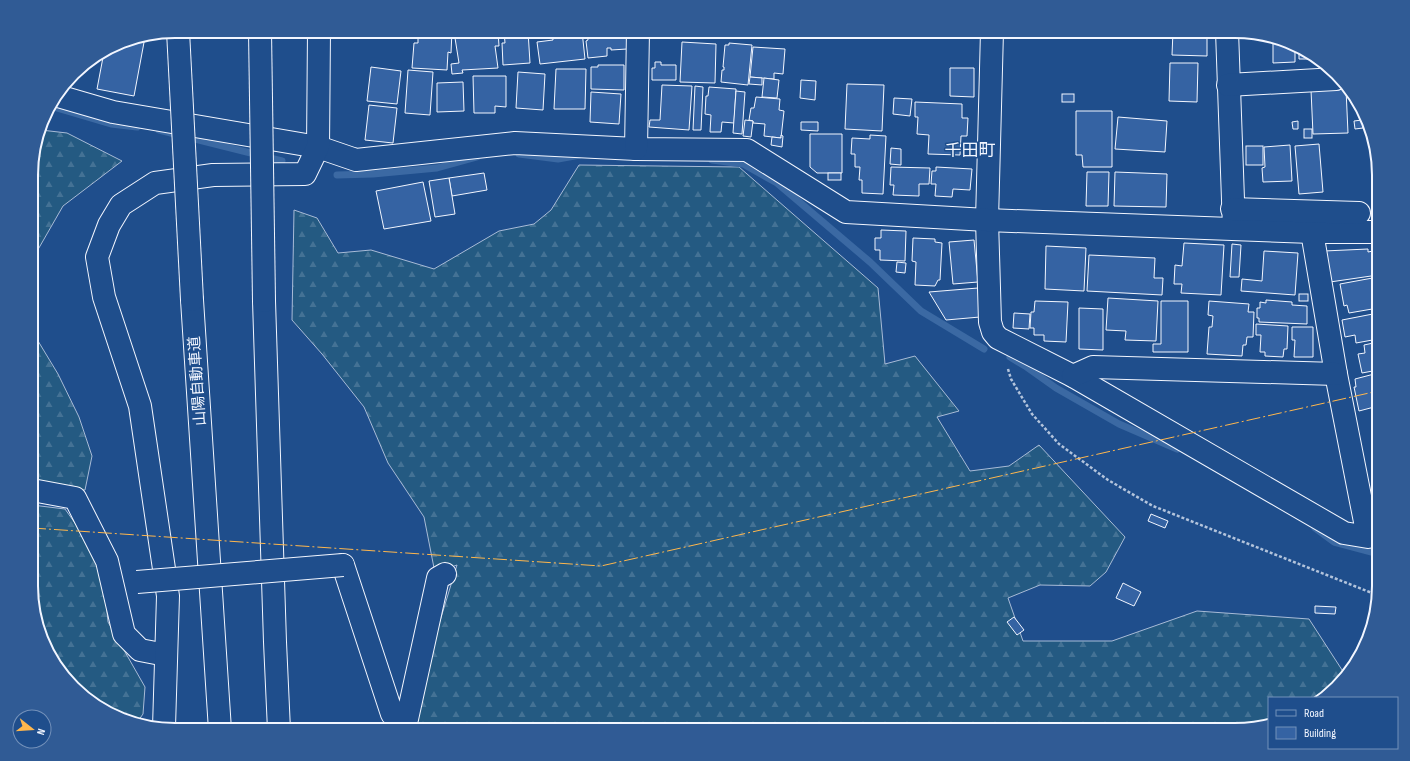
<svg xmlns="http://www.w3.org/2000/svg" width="1410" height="761" font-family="'Sofia Sans Condensed','Noto Sans JP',sans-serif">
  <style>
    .forest { fill: url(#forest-firs); stroke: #a8bbd7 }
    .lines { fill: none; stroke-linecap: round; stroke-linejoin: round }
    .stream { stroke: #3b69a3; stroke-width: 7 }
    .building { fill: #3563a3; stroke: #f2f6ff }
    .minor-casing { stroke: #f2f6ff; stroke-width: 24 }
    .highway-casing { stroke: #f2f6ff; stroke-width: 24 }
    .path { stroke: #b3c4dc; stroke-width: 2.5; stroke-dasharray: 3 2; stroke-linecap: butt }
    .minor { stroke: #1f4e8c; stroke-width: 22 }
    .highway { stroke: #1f4e8c; stroke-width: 22 }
    .minor-bridge-casing { stroke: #f2f6ff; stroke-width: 24; stroke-linecap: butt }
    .highway-bridge-casing { stroke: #f2f6ff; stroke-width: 24; stroke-linecap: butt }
    .minor-bridge { stroke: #1f4e8c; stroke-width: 22 }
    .highway-bridge { stroke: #1f4e8c; stroke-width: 22 }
    .power { stroke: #ffb74d; stroke-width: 1; stroke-dasharray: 14 3 2 3; stroke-linecap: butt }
    .labels { text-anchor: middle; stroke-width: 3; stroke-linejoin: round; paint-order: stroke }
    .street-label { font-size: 15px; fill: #f2f6ff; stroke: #1f4e8c }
    .quarter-label { font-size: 17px; fill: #f2f6ff; stroke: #1f4e8c }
    .rim { fill: none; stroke: #f2f6ff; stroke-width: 2 }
  </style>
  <defs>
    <pattern id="forest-firs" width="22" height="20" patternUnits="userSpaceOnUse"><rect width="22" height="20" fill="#245a82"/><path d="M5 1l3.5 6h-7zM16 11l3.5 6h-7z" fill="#447295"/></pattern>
  </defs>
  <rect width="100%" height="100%" fill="#1f4e8c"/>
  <g class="forest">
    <polygon points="41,130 67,133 122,161 63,206 32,260 31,165"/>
    <polygon points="579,165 739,167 878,288 885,364 915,356 959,411 937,417 970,471 1009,466 1039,445 1125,537 1106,572 1090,586 1040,585 1008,598 1023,641 1112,641 1197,611 1309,619 1344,673 1322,698 1269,698 1269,721 1244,730 392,730 408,726 457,565 435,573 424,517 388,463 364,407 322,354 292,320 294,210 317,218 338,253 371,250 434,269 499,231 534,224 551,210"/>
    <polygon points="32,331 58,374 79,417 92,456 85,490 64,489 32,482"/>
    <polygon points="32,505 65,509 102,561 108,622 145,687 143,714 138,721 111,715 55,666 32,605"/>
  </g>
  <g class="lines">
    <g class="stream">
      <polyline points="50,106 111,124 137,127"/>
      <polyline points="159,130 282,161"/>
      <polyline points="519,154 558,159 580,155"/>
      <polyline points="712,160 743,164 777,183 870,262 921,311 984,349"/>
      <polyline points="337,175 373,174 437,168 477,157"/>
      <polyline points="1010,357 1025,366 1056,388 1119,424 1177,449"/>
      <polyline points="1315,528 1334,542 1379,554"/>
    </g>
  </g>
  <g class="building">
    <polygon points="418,31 452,31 451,53 448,52 447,70 412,68 414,43 418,43"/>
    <polygon points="479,31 498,31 499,46 495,46 498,68 462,70 463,73 452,74 451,64 459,63 455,38 478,35 477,32"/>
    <polygon points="504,31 528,31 530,63 503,65 502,43 505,43"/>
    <polygon points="552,31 582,31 585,59 540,64 537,42 553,40"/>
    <polygon points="587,31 626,31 627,49 611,50 611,48 607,48 607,56 588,58 586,41 588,40"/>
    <polygon points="1173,31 1207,31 1207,56 1172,55"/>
    <polygon points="145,37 134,96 97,89 104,52 120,42"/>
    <polygon points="1273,40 1295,45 1295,62 1273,63"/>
    <polygon points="682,42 716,44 715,83 680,82"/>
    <polygon points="729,43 752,45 748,85 721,82 722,70 724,70 724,67 723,67 725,45 729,45"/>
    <polygon points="1299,46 1313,59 1299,59"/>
    <polygon points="753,47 785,49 783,74 774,73 774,79 750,77"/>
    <polygon points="655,62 661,62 661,65 676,65 676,80 652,80 652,68 655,68"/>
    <polygon points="1170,63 1198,63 1197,102 1169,101"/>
    <polygon points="598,65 624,65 624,90 591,89 591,67 598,67"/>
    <polygon points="371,67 401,71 397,104 367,101"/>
    <polygon points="950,68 974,68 974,97 950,96"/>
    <polygon points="556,69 586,69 585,109 554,109"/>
    <polygon points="408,70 433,72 430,115 405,113"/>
    <polygon points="518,72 545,74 543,110 516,108"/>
    <polygon points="473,76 506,76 506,107 495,106 495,113 474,113"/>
    <polygon points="750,77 762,78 762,85 749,84"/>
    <polygon points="764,78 779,80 777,98 762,97"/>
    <polygon points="801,80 816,81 815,100 800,98"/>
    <polygon points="463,82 464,111 437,112 437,83"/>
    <polygon points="847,84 884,85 882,131 845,129"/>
    <polygon points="662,85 692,86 689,130 649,127 650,120 660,120"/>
    <polygon points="695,86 703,87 701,130 693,130"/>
    <polygon points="709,87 736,89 734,123 722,122 721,132 710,132 711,115 705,114 706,96 708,96"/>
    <polygon points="1346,89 1348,133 1313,134 1311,90"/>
    <polygon points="736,91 745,92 742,134 733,133"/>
    <polygon points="591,92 621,94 619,124 590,122"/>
    <rect x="1062" y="94" width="12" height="8"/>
    <polygon points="756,97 780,99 779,110 784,111 781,138 764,136 765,124 753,123 753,121 749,120 751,108 754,108"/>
    <polygon points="894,98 912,99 910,116 893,114"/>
    <polygon points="915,102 962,104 962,118 968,118 967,136 961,136 960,155 928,154 929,135 917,134 918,117 915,117"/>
    <polygon points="369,105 397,108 393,143 365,140"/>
    <polygon points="1076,111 1112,111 1112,167 1083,167 1082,155 1076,155"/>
    <polygon points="1118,117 1167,121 1165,152 1115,149"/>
    <polygon points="745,120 753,121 751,137 743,136"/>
    <polygon points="1362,120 1363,128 1355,129 1354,121"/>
    <polygon points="1298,121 1298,129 1293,129 1292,122"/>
    <polygon points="801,122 818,122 818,131 801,130"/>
    <rect x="1304" y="129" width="8" height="9"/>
    <polygon points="810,134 842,134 842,173 817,173 810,167"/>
    <polygon points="781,135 783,136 782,147 771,145 772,137 781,138"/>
    <polygon points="870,135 886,136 883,194 862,193 862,180 859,180 860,167 855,167 855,154 851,154 852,138 870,139"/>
    <polygon points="1319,144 1323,192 1299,194 1295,146"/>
    <polygon points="1290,145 1292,181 1263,182 1262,168 1265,167 1264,147"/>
    <rect x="1246" y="146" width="17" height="19"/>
    <polygon points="891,148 901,149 901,165 890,164"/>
    <polygon points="891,167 930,168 929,184 919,184 919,196 893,195 894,185 890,185"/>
    <polygon points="936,167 972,169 970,190 953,189 952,197 935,196 936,184 931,184 932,171 936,171"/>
    <polygon points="1087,172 1109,172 1108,206 1086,206"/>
    <polygon points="1115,172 1167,174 1166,207 1114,206"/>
    <polygon points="484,173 487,190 452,196 449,178"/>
    <rect x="828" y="173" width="13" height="7"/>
    <polygon points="449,178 455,214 435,217 429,181"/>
    <polygon points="423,182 431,221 384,229 376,191"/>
    <polygon points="881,230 906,231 905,261 880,260 880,250 875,250 875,238 881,238"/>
    <polygon points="913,238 935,239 935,242 942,243 940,280 938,280 935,286 915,285 916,262 912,261"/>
    <polygon points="974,240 978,282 953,284 949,242"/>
    <polygon points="1184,243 1224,245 1221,295 1181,293 1182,284 1174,284 1175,265 1182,266"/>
    <polygon points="1232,244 1241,245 1239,277 1230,277"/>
    <polygon points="1046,246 1086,248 1084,291 1045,289"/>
    <polygon points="1368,249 1368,252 1378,250 1378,275 1330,282 1324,251"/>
    <polygon points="1264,251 1298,253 1295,295 1241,291 1242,279 1262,281"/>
    <polygon points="1089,255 1155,258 1154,278 1163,278 1162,295 1087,291"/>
    <polygon points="897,262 906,263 905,273 896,272"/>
    <polygon points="1378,277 1378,308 1349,313 1347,305 1344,306 1340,284"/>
    <polygon points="978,288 980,317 946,320 929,292"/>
    <rect x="1299" y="294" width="9" height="7"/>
    <polygon points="1108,298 1158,301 1156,341 1125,340 1126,331 1106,330"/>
    <polygon points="1266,300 1292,302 1292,305 1307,306 1307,324 1259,322 1259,318 1257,318 1257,308 1260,308 1260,302 1266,303"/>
    <polygon points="1035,301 1068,302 1066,342 1044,341 1044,335 1034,335 1034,328 1030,328 1031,312 1034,312"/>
    <polygon points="1161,301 1188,301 1188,352 1153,352 1153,344 1161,344"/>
    <polygon points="1209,301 1249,304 1248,312 1254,312 1253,337 1247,337 1246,345 1243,345 1242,356 1207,354 1209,327 1212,327 1213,316 1208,315"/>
    <polygon points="1079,308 1103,309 1103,350 1079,349"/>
    <polygon points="1014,313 1030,314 1029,329 1013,328"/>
    <polygon points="1378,313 1378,339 1356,343 1355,335 1345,337 1342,320"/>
    <polygon points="1256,324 1288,326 1287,349 1284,349 1283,357 1265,356 1265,352 1260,352 1261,335 1256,335"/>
    <polygon points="1292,327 1313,327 1313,357 1294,357 1295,340 1292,340"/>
    <polygon points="1378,342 1378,370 1362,373 1358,354 1365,353 1364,345"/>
    <polygon points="1378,373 1378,406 1359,411 1354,387 1356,387 1355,379"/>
    <polygon points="1151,514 1168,521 1165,528 1148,521"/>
    <polygon points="1123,583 1141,592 1134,606 1116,598"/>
    <polygon points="1315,606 1336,607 1335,614 1315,613"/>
    <polygon points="1014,617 1024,630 1017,635 1007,622"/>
  </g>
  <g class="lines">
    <defs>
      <g id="minor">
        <polyline points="992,31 987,220 990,322 993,332 998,338 1073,376 1344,533 1368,537 1336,374 1312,232"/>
        <polyline points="1227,31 1234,228"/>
        <polyline points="1228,85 1336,79"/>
        <polyline points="58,96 113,112 318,147 356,160 515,143 636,149 747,150 846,212 987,220 1312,232 1378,232"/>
        <polyline points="636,149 638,31"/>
        <polyline points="1232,209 1359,213"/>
        <polyline points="1073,376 1093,367 1336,374"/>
        <polyline points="32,490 75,498 107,561 124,634 140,650 166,655"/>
        <polyline points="343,565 392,714 401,720 407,719 438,578 445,574"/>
        <polyline points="164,727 168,596 140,406 104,297 97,257 109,225 121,205 155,183 213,175 305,174 318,147 319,31"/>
      </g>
      <g id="highway">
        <polyline points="192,300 220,730"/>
        <polyline points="264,301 275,642 279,730"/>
      </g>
    </defs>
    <use href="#minor" class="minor-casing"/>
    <use href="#highway" class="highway-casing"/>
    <polyline class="path" points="1008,369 1011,379 1032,414 1059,444 1108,480 1153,506 1377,595"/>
    <use href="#minor" class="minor"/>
    <use href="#highway" class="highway"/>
    <defs>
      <polyline id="minor-bridge" points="137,582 343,565"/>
      <g id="highway-bridge">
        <polyline points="178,31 192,300"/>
        <polyline points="260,31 264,301"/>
      </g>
    </defs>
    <use href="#minor-bridge" class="minor-bridge-casing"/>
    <use href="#highway-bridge" class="highway-bridge-casing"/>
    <use href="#minor-bridge" class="minor-bridge"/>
    <use href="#highway-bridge" class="highway-bridge"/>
    <polyline class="power" points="32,528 601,566 1378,391"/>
  </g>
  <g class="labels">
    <g class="street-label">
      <text transform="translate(197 381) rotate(-94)" y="5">山陽自動車道</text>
    </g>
    <g class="quarter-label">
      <text x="970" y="156">千田町</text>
    </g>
  </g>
  <path d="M0 0H1410V761H0ZM175 38H1235A137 137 0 0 1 1372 175V586A137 137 0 0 1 1235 723H175A137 137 0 0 1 38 586V175A137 137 0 0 1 175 38Z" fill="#305b95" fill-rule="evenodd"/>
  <path class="rim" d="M175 38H1235A137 137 0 0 1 1372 175V586A137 137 0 0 1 1235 723H175A137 137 0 0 1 38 586V175A137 137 0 0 1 175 38Z"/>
  <rect x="1268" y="697" width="130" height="52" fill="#1f4e8c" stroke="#7391ba"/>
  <rect x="1276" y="710" width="20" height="6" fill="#1f4e8c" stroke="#7391ba"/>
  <text x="1304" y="717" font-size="12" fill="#f2f6ff">Road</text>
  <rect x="1276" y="727" width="20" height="12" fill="#3563a3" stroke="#7391ba"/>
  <text x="1304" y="737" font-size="12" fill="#f2f6ff">Building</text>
  <g transform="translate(32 729) rotate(107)"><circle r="19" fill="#1f4e8c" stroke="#7391ba"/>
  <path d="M0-3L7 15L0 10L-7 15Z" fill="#ffb74d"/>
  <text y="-6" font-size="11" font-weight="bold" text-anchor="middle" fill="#f2f6ff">N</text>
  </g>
</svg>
